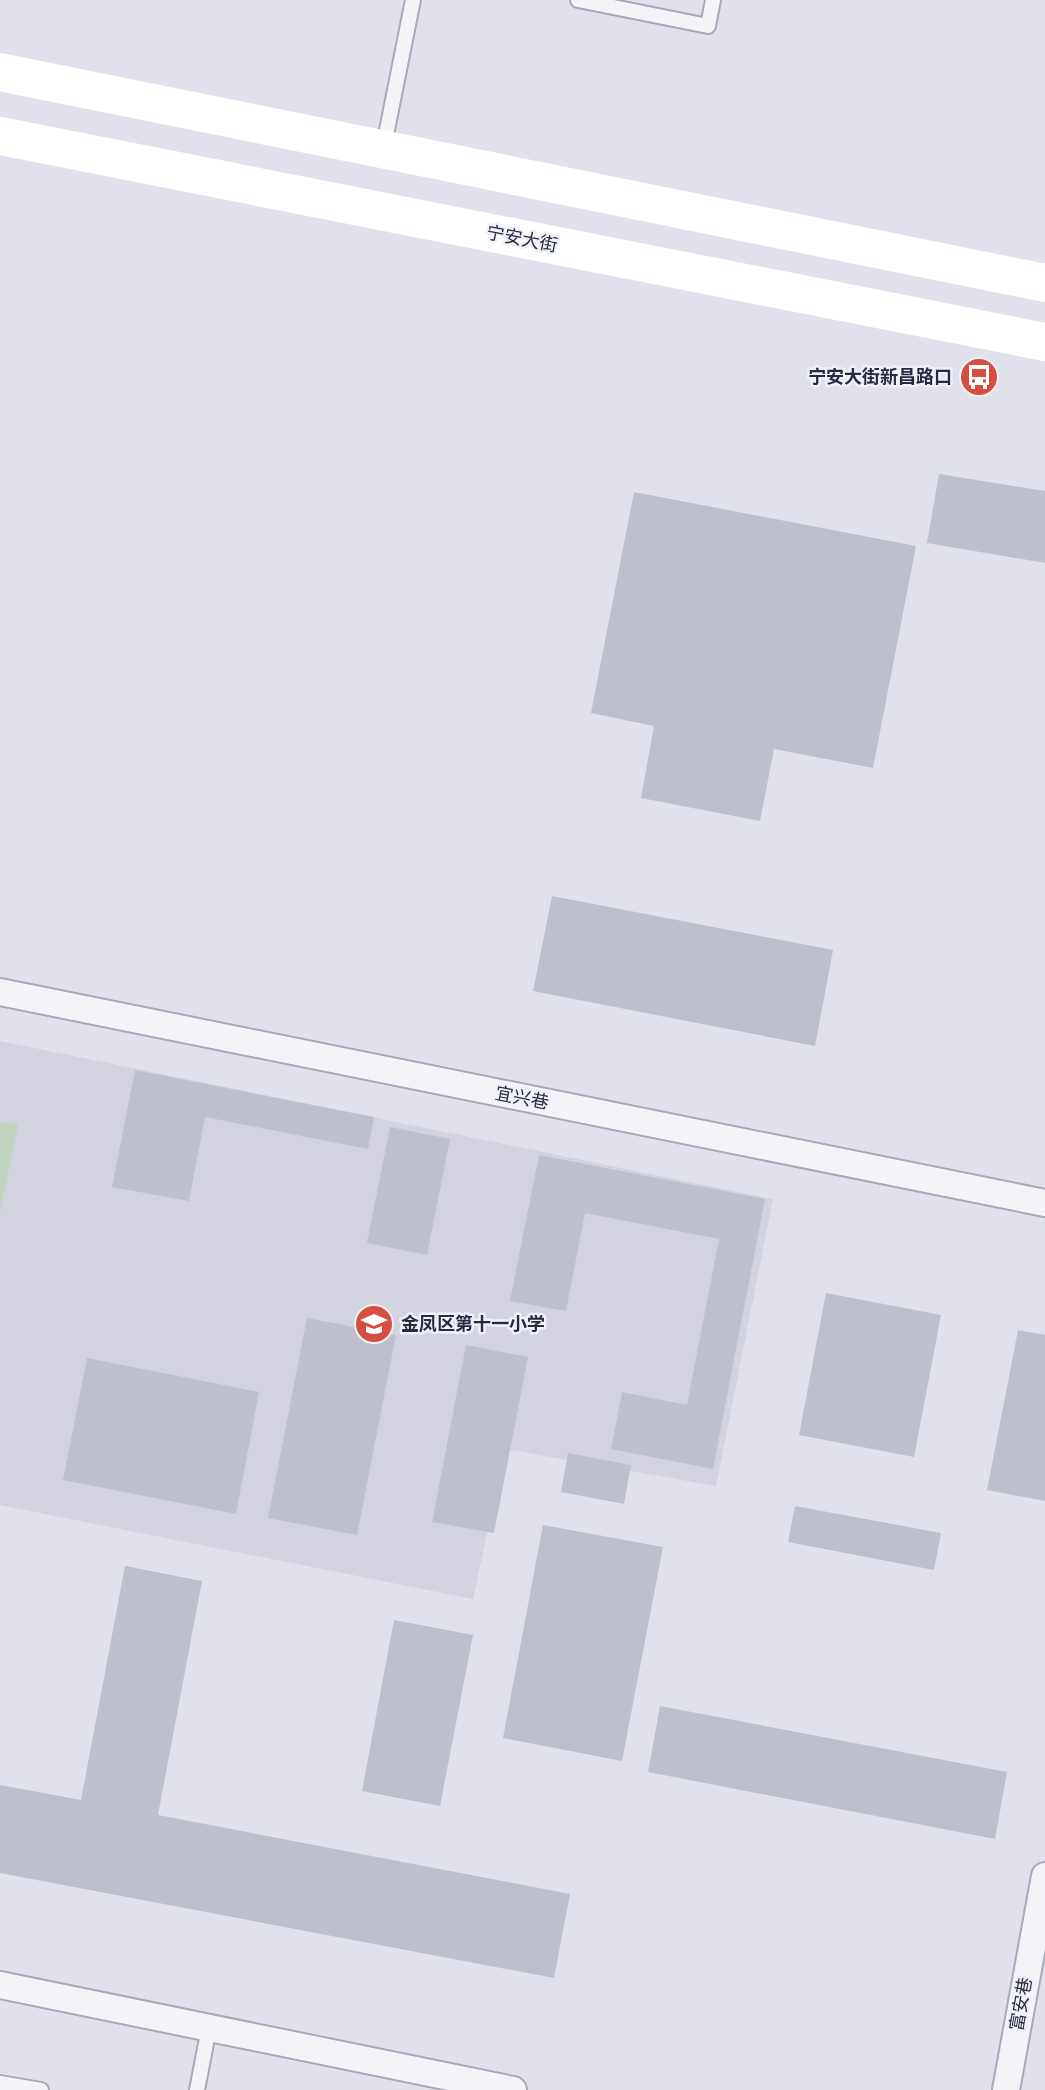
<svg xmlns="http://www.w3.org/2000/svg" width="1045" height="2090" font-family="Mulish,'Noto Sans SC',sans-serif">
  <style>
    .built { fill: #d2d3df }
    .green { fill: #c1d4c1 }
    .building { fill: #bdbfcd }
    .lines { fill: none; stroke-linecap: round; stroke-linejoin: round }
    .lane-casing { stroke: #a9aab8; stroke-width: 18 }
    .street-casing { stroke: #a9aab8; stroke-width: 30 }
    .lane { stroke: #f3f3f8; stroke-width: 14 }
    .street { stroke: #f3f3f8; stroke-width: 26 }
    .secondary { stroke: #fff; stroke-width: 38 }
    .labels { text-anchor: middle; stroke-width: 5; stroke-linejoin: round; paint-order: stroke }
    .street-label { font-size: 18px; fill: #282a42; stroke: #eff1f7 }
    .poi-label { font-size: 18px; font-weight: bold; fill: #282a42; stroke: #eff1f7; text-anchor: end }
  </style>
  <rect width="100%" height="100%" fill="#e0e1ea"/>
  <polygon class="built" points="0,1041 773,1199 716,1486 505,1449 473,1599 0,1505"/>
  <polygon class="green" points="0,1121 18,1125 0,1212"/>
  <g class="building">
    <polygon points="939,474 1045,491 1045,563 927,543"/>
    <polygon points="634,492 916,546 873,768 774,749 760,821 641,798 654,726 591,713"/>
    <polygon points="552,896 833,950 815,1046 533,991"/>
    <polygon points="135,1070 374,1117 368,1149 205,1117 189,1201 112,1187"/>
    <polygon points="390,1127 450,1139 427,1255 367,1243"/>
    <polygon points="539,1155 765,1199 713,1469 611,1449 622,1392 687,1405 719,1239 585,1213 566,1311 510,1301"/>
    <polygon points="826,1293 941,1315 914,1457 799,1435"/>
    <polygon points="307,1318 396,1335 357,1535 268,1518"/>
    <polygon points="1018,1330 1045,1335 1045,1501 987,1490"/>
    <polygon points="466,1345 528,1357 494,1533 432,1522"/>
    <polygon points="87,1358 259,1392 236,1514 63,1480"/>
    <polygon points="568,1453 631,1465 624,1504 561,1492"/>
    <polygon points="795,1506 941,1533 934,1570 788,1542"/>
    <polygon points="543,1525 663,1547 622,1761 503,1738"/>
    <polygon points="125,1566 202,1581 158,1815 570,1894 554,1978 0,1873 0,1785 81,1800"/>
    <polygon points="394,1620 473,1635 440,1806 362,1791"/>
    <polygon points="660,1706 1007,1772 995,1839 648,1772"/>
  </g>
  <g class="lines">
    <defs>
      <g id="lane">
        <polyline points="578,0 708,26 713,0"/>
        <polyline points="383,150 413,0"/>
        <polyline points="0,2083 41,2090"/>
        <polyline points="197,2090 209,2028"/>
      </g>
      <g id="street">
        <polyline points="0,992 1045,1203"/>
        <polyline points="0,1985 513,2090"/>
        <polyline points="1006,2090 1045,1876"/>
      </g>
    </defs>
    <use href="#lane" class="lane-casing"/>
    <use href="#street" class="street-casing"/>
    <use href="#lane" class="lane"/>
    <use href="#street" class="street"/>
    <g class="secondary">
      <polyline points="0,72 1045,283"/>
      <polyline points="0,136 1045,342"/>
    </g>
  </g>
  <defs>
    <symbol id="bus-disc" viewBox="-11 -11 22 22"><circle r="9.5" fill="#d44f3f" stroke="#eff1f7"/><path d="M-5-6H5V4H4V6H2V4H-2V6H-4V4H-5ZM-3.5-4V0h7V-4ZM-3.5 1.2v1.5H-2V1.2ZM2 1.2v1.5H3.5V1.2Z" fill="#fff"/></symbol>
    <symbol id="school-disc" viewBox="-11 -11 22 22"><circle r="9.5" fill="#d44f3f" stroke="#eff1f7"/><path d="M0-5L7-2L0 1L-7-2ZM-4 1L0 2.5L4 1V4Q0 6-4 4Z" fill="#fff"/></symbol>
  </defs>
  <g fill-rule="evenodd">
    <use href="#bus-disc" x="957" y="355" width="44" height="44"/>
    <use href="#school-disc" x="352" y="1302" width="44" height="44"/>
  </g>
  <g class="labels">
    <g class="street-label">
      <text transform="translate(522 239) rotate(11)" y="6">宁安大街</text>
      <text transform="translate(522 1098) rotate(11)" y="6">宜兴巷</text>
      <text transform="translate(1021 2004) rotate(-80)" y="6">富安巷</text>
    </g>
    <g class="poi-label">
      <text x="952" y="383">宁安大街新昌路口</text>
      <text x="401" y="1330" text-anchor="start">金凤区第十一小学</text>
    </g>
  </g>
</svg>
